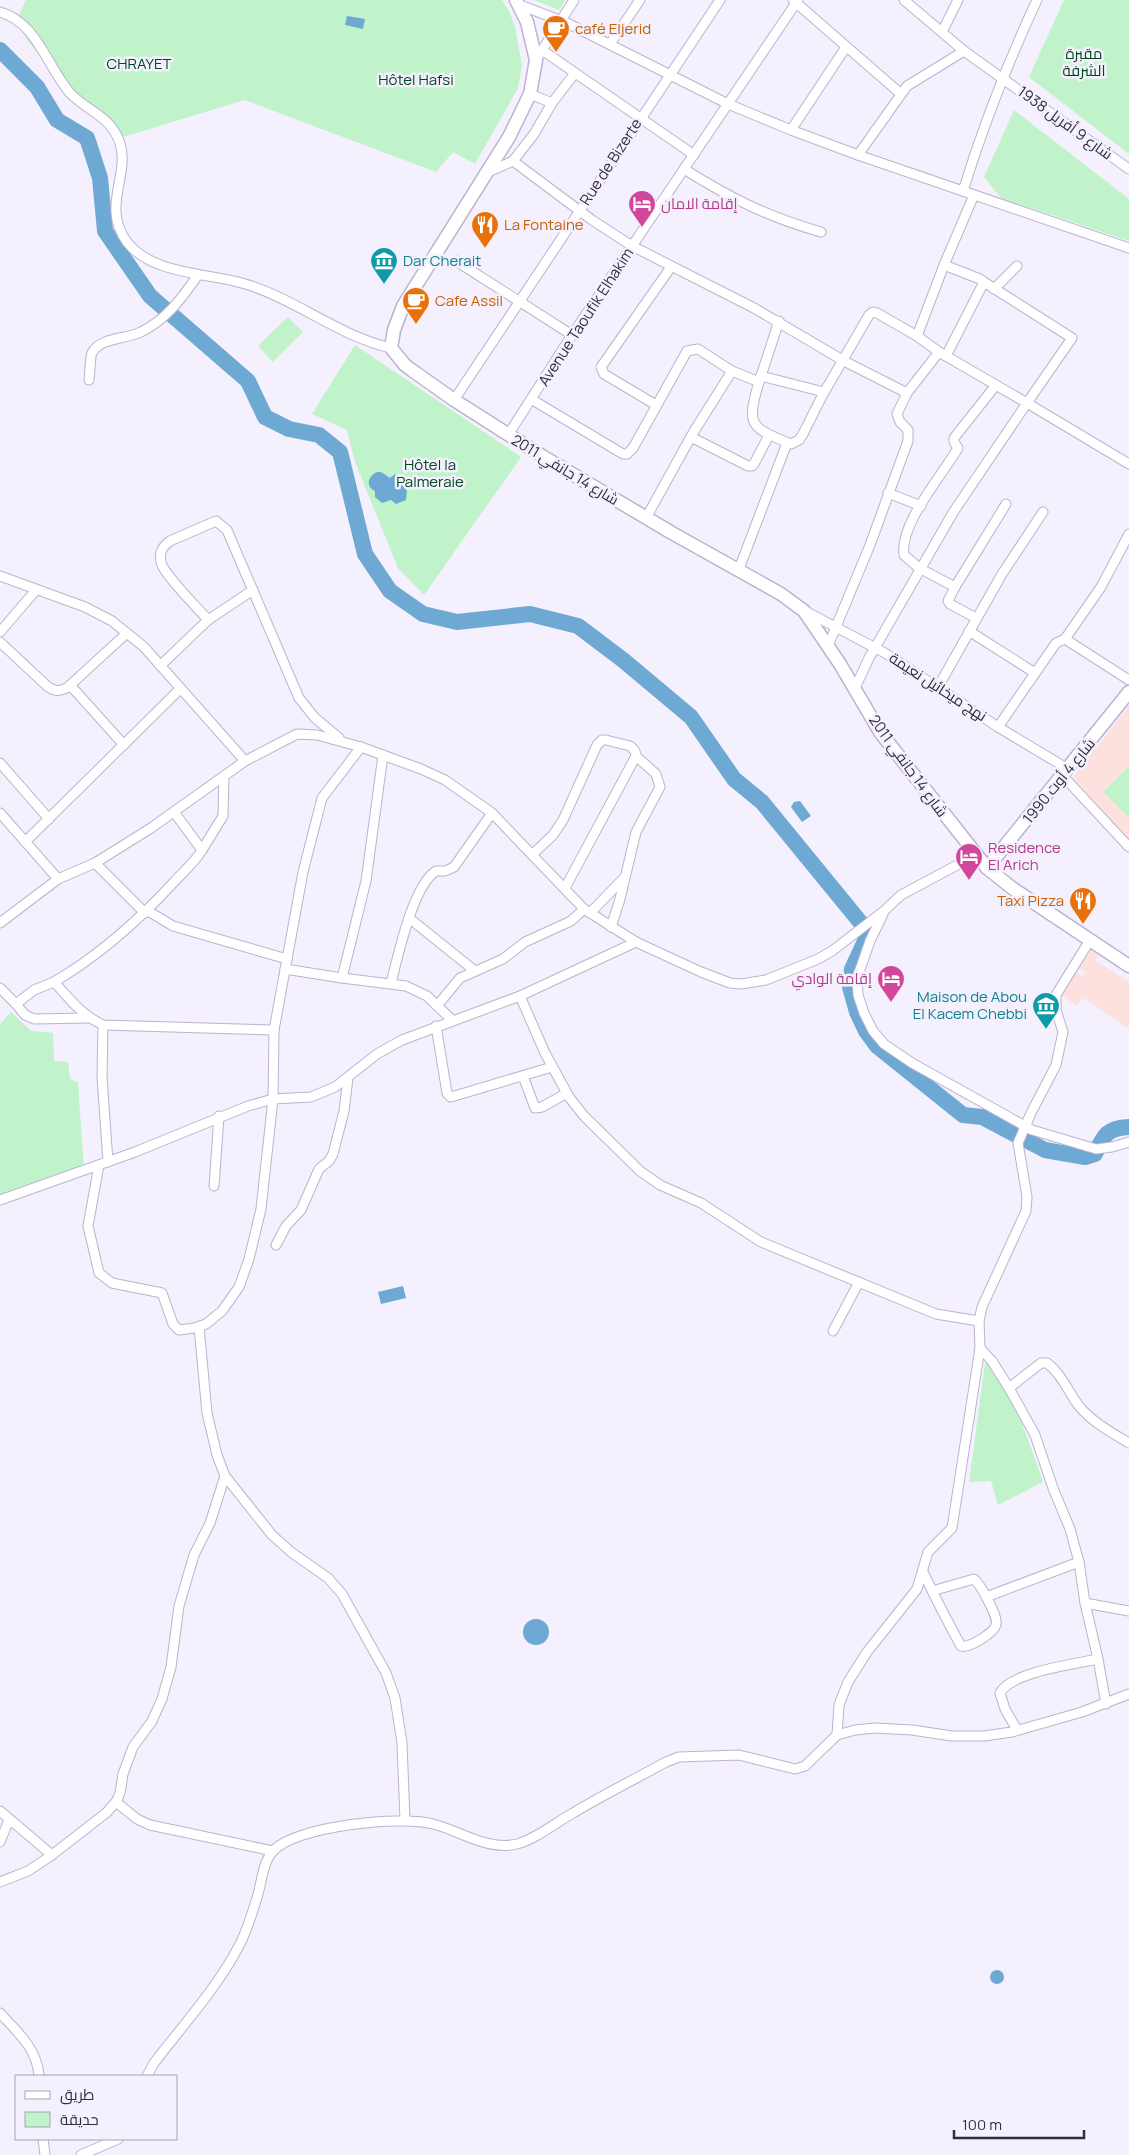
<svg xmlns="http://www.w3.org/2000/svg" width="1129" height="2155" font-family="Manrope,Cairo,sans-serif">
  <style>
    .education { fill: #fce1df }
    .green { fill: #c0f3ca }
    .water { fill: #6ea9d4 }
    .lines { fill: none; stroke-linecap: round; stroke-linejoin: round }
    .river { stroke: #6ea9d4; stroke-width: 16 }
    .street-casing { stroke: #bdb2d0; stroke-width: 11 }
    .secondary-casing { stroke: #bdb2d0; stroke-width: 15 }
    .street { stroke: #fff; stroke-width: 9 }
    .secondary { stroke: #fff; stroke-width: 12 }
    .labels { text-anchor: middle; stroke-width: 5; stroke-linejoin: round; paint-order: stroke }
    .food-label { font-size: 15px; fill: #c56008; stroke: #f4f0fd; text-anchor: start }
    .park-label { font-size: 15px; fill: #01471e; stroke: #f4f0fd }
    .street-label { font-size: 15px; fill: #312d39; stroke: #f4f0fd }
    .hotel-label { font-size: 15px; fill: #b23c85; stroke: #f4f0fd; text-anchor: start }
    .culture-label { font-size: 15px; fill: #0d838f; stroke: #f4f0fd; text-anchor: start }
  </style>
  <rect width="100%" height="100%" fill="#f4f0fd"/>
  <g class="education">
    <polygon points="1129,706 1129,841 1073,777"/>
    <polygon points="1091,950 1098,955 1095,960 1129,982 1129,1029 1083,998 1077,1006 1061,995 1076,972 1083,977 1086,972 1079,968"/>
  </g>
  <g class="green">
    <polygon points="26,0 502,0 509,11 515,27 522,65 518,88 475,164 453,152 436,172 245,100 113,140 110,131 58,80 25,37 16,20"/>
    <polygon points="534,0 565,0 559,10"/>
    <polygon points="1064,0 1129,0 1129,154 1029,77"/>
    <polygon points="1014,110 1129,199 1129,241 1001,198 984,177"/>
    <polygon points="288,317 303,332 273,362 258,346"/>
    <polygon points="355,345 521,457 424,595 398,568 355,462 347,430 312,414"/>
    <polygon points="1129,766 1129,818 1103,792"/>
    <polygon points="11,1012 31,1031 53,1033 54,1061 68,1062 70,1079 78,1082 84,1171 0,1204 0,1024"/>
    <polygon points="985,1363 991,1366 1021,1420 1043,1482 998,1505 991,1481 969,1482"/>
  </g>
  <g class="water">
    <polygon points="347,16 365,19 363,29 345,25"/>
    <path d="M377 472H381L390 478 395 474 400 478 397 483 403 485 407 491 406 500 396 504 391 500 382 503 375 497V491C365 486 368 476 377 472Z"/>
    <polygon points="800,801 811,816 802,822 791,807 794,802"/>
    <polygon points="403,1286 406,1298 381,1304 378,1292"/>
    <circle cx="536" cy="1632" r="13"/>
    <circle cx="997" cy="1977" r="7"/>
  </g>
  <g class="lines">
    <path class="river" d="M0 50 37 87 57 120 87 138 100 178 105 231 150 296 248 381 265 417 289 429 319 435 340 452 365 554 390 591 423 614 457 622 530 614 578 626 623 660 691 717 734 779 762 802 861 923 865 932V941L852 969 850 987 857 1012 866 1031 877 1046 963 1115 982 1117 1045 1150 1085 1157 1095 1154C1104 1135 1107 1128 1129 1127"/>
    <defs>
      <g id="street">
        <polyline points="793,0 901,94"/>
        <polyline points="904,0 964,51 1129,169"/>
        <polyline points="520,5 567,23 728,104 791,130 858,155 1129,248"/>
        <path d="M0 12C37 22 47 67 70 93 88 112 110 115 120 143 130 176 101 207 127 242 151 274 207 273 242 283 295 298 338 336 391 348"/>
        <polyline points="942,32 958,0"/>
        <polyline points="610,44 640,0"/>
        <polyline points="542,50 694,155"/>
        <polyline points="539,55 574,0"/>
        <polyline points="530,94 552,103 575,73"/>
        <polyline points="791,130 846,47"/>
        <polyline points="858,155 907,86 964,51"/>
        <polyline points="513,161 592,220 632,246 754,308 844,361 907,393 939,352"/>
        <path d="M684 169C730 198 768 217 821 232"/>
        <polyline points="486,173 513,161 534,134 552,103"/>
        <path d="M963 191C984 123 1007 64 1037 0"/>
        <polyline points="456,261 572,335"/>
        <polyline points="944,265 917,336 939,352 1027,403 1072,338 984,282"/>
        <polyline points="994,289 1017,266"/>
        <polyline points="946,356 983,284 983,281 980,279 944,265 974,195"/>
        <polyline points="732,371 759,382 779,321"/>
        <polyline points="761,376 824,392"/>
        <path d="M89 380C90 373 90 357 92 353 100 337 128 339 141 332 167 319 182 298 198 275"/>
        <path d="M759 382C746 426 750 427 791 444L799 440 803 434 822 396 869 315 873 312 877 313 917 336"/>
        <path d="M996 385 954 438V442L958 448C942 476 899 524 904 555L919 568 955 587 1006 504"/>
        <polyline points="531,399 623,454 627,454 633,448 687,351 698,349 732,371 693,433 646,518"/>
        <polyline points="454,400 720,0"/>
        <polyline points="656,405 604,374 601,367 671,267"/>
        <polyline points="508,435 572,335 798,0"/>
        <polyline points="691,437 748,466 752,466 755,462 769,435"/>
        <polyline points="888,493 921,506"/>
        <polyline points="739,569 787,443"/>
        <polyline points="0,576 85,607 112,621 144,647 245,761"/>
        <polyline points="955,587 948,601 950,604 976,618"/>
        <polyline points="805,611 885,653 998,727 1068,769"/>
        <path d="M208 620C198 608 163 574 161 562 159 552 162 547 170 541L216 521 227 530 299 698 315 718 339 738"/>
        <polyline points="969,631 1035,673"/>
        <polyline points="0,632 36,590"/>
        <polyline points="1065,639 1129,680"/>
        <path d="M0 642 47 686C54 691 58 692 67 688L127 633"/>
        <polyline points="828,646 870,545 908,441 908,430 900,422 897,414 907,393"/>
        <polyline points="160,666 208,620 253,590"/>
        <polyline points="70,685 124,745"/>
        <polyline points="938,687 1002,574 1043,512"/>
        <polyline points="855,688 869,658 954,511 1027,403 1129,464"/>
        <polyline points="998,727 1056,643 1065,639 1101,587 1129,534"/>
        <polyline points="0,763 49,819"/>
        <polyline points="1063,776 1129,847"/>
        <polyline points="174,812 202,850 223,816 224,776"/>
        <polyline points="0,813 58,879"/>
        <polyline points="25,842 180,689"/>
        <polyline points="533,854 553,835 563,820 597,745 602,740 606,740 630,746 635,751 636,756 656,774 660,787 636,832 620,899 611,927"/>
        <polyline points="95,863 145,913"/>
        <polyline points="565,888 636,756"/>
        <polyline points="148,911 173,926 287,959"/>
        <polyline points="590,913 624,878"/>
        <polyline points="883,914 870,941 857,978 858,995 864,1013 873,1031 884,1044 912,1063 1032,1130 1096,1149 1112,1147 1129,1142"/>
        <polyline points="409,918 475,971"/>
        <polyline points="0,923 58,879 95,863 151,828 245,761 297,734 317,735 361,747 421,769 445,780 492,813 584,909 636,942 701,972 730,983 741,984 766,980 818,959 832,951 884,911 901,895 961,863 977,857"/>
        <polyline points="285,969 342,978 366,881 383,755"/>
        <polyline points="342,978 406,986 427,996 452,1020"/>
        <path d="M54 982C100 955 138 921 174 882 184 871 195 862 202 850"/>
        <path d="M391 983C398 956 413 885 436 871H445L454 867 492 813"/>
        <path d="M0 988 16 1004 34 990 54 982C71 1000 80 1014 103 1025L274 1030"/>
        <polyline points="520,996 545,1053 569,1097 584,1116 640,1171 660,1185 701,1203 761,1242 936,1314 979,1321"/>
        <polyline points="16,1004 25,1015 34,1019 88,1018"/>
        <polyline points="437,1006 460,978 503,959 525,942 571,921 584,909"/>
        <polyline points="103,1025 102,1077 108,1162"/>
        <polyline points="436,1026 447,1093 451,1097 552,1067"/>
        <polyline points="523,1076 535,1108 542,1107 567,1093"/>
        <polyline points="99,1165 88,1226 99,1273 112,1283 162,1293 173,1324 179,1330 194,1328 206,1324 222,1311 239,1287 249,1259 261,1209 273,1099 274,1030 303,872 322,798 361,747"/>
        <polyline points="214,1186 219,1116"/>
        <polyline points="0,1200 135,1152 248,1106 273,1099 311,1097 335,1087 377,1054 402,1040 520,996 636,942"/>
        <polyline points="276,1245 286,1226 301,1210 319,1169 329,1161 333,1154 344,1111 348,1078"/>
        <polyline points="199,1327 207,1413 217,1455 225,1476 272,1535 291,1552 328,1578 342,1594 386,1673 395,1698 402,1743 405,1820"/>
        <polyline points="833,1331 859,1282"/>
        <polyline points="980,1348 992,1361 1009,1388 1035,1435 1053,1488 1070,1529 1079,1562 1085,1603 1098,1659 1106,1704"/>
        <path d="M1009 1388 1041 1363H1047C1062 1374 1068 1392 1079 1406 1092 1422 1112 1433 1129 1443"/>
        <path d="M923 1572C935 1597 947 1621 961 1646 968 1649 994 1633 996 1625 999 1617 980 1584 974 1579L932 1591"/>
        <polyline points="986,1597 1079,1562"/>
        <polyline points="1085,1603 1129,1611"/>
        <path d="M1017 1730 1005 1709 1000 1693C1011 1672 1075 1664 1098 1659"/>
        <polyline points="837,1735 839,1705 848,1682 867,1652 917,1589 928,1552 952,1528 980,1348 979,1321 982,1307 1026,1211 1027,1197 1018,1143 1031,1113 1056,1065 1063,1032 1056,1010 1056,995 1090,940"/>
        <polyline points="116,1802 137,1819 150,1825 273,1851"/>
        <polyline points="0,1811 52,1855"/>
        <polyline points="0,1842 9,1820"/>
        <polyline points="0,1882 28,1871 52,1855 106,1813 116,1802 120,1793 123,1774 133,1747 152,1721 162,1699 171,1667 179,1606 194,1555 210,1523 225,1476"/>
        <path d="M0 2013C18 2033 37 2048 39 2076"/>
        <path d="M147 2076 154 2063C183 2025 218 1987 240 1944 248 1928 253 1911 258 1894 262 1880 263 1862 273 1851 295 1826 402 1815 433 1824 461 1831 487 1851 517 1844 536 1839 555 1823 573 1813 603 1795 635 1779 666 1762L679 1757 739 1755 795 1769 805 1766 837 1735 855 1730 875 1728 912 1730 952 1736H984L1012 1732 1082 1712 1129 1694"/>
        <polyline points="43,2139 45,2155"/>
        <polyline points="81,2155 118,2139"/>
      </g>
      <g id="secondary">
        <polyline points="516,0 527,22 536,60 530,94 509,137 403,306 394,330 391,348 405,365 413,371 454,400 547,459 672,533 781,594 804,611 840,664 880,732 987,868 1012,888 1129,966"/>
        <polyline points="987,868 1129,692"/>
      </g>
    </defs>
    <use href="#street" class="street-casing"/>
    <use href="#secondary" class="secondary-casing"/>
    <use href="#street" class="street"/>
    <use href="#secondary" class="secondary"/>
  </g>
  <defs>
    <symbol id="cafe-pin" viewBox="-11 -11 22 30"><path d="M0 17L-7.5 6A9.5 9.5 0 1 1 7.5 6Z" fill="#e8710a" stroke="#f4f0fd"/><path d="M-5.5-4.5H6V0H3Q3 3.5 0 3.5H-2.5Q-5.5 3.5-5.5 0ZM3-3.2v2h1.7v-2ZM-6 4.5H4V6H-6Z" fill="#fff"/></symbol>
    <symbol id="hotel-pin" viewBox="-11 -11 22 30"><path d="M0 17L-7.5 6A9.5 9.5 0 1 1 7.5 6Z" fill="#d1479c" stroke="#f4f0fd"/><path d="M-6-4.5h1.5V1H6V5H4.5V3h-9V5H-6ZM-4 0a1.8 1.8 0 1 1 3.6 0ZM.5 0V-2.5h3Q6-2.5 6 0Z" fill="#fff"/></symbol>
    <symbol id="restaurant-pin" viewBox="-11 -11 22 30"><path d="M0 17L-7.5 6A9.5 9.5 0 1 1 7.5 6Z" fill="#e8710a" stroke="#f4f0fd"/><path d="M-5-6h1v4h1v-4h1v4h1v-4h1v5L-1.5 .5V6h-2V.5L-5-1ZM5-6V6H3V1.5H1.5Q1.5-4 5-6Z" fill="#fff"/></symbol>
    <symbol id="museum-pin" viewBox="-11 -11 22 30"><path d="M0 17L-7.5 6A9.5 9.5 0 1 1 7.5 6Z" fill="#0f9aa8" stroke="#f4f0fd"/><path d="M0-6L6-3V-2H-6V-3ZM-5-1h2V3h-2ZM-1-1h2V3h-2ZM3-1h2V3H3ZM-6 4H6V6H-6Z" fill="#fff"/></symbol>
  </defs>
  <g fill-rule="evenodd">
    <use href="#cafe-pin" x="540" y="13" width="32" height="43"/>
    <use href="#hotel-pin" x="626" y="188" width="32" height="43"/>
    <use href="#restaurant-pin" x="469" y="209" width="32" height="43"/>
    <use href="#museum-pin" x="368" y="245" width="32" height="43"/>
    <use href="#cafe-pin" x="400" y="285" width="32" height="43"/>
    <use href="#hotel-pin" x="953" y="841" width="32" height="43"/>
    <use href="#restaurant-pin" x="1067" y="885" width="32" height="43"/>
    <use href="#hotel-pin" x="875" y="963" width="32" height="43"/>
    <use href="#museum-pin" x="1030" y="990" width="32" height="43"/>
  </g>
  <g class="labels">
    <g class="food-label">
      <text x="575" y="34">café Eljerid</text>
      <text x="504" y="230">La Fontaine</text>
      <text x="435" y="306">Cafe Assil</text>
      <text x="1064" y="906" text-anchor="end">Taxi Pizza</text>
    </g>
    <g class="park-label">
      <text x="1084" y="59">مقبرة<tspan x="1084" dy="17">الشرفة</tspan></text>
      <text x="139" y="69">CHRAYET</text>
      <text x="416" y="85">Hôtel Hafsi</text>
      <text x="430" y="470">Hôtel la<tspan x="430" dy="17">Palmeraie</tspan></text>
    </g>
    <g class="street-label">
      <text transform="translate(1065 123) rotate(36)" y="5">شارع 9 أفريل 1938</text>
      <text transform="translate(611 162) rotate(-57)" y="5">Rue de Bizerte</text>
      <text transform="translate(586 317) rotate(-57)" y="5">Avenue Taoufik Elhakim</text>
      <text transform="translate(565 470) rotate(31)" y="5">شارع 14 جانفي 2011</text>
      <text transform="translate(938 687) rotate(33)" y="5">نهج ميخائيل نعيمة</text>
      <text transform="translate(908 766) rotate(54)" y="5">شارع 14 جانفي 2011</text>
      <text transform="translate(1059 781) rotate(-51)" y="5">شارع 4 أوت 1990</text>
    </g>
    <g class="hotel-label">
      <text x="661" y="209">إقامة الامان</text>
      <text x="988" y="853">Residence<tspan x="988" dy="17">El Arich</tspan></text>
      <text x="872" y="984" text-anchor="end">إقامة الوادي</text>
    </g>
    <g class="culture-label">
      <text x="403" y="266">Dar Cherait</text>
      <text x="1027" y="1002" text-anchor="end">Maison de Abou<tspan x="1027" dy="17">El Kacem Chebbi</tspan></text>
    </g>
  </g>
  <rect x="15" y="2075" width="162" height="65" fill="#f4f0fd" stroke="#a6a2af"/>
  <rect x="25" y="2091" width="25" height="8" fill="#ffffff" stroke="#a6a2af"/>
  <text x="60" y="2100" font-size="15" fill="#312d39">طريق</text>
  <rect x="25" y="2112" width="25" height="15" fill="#c0f3ca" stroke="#a6a2af"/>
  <text x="60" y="2125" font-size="15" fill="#312d39">حديقة</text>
  <path d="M954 2130v8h130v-8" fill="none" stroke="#312d39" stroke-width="2.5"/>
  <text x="962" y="2130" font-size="15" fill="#312d39" stroke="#f4f0fd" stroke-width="4" paint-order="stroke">100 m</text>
</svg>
